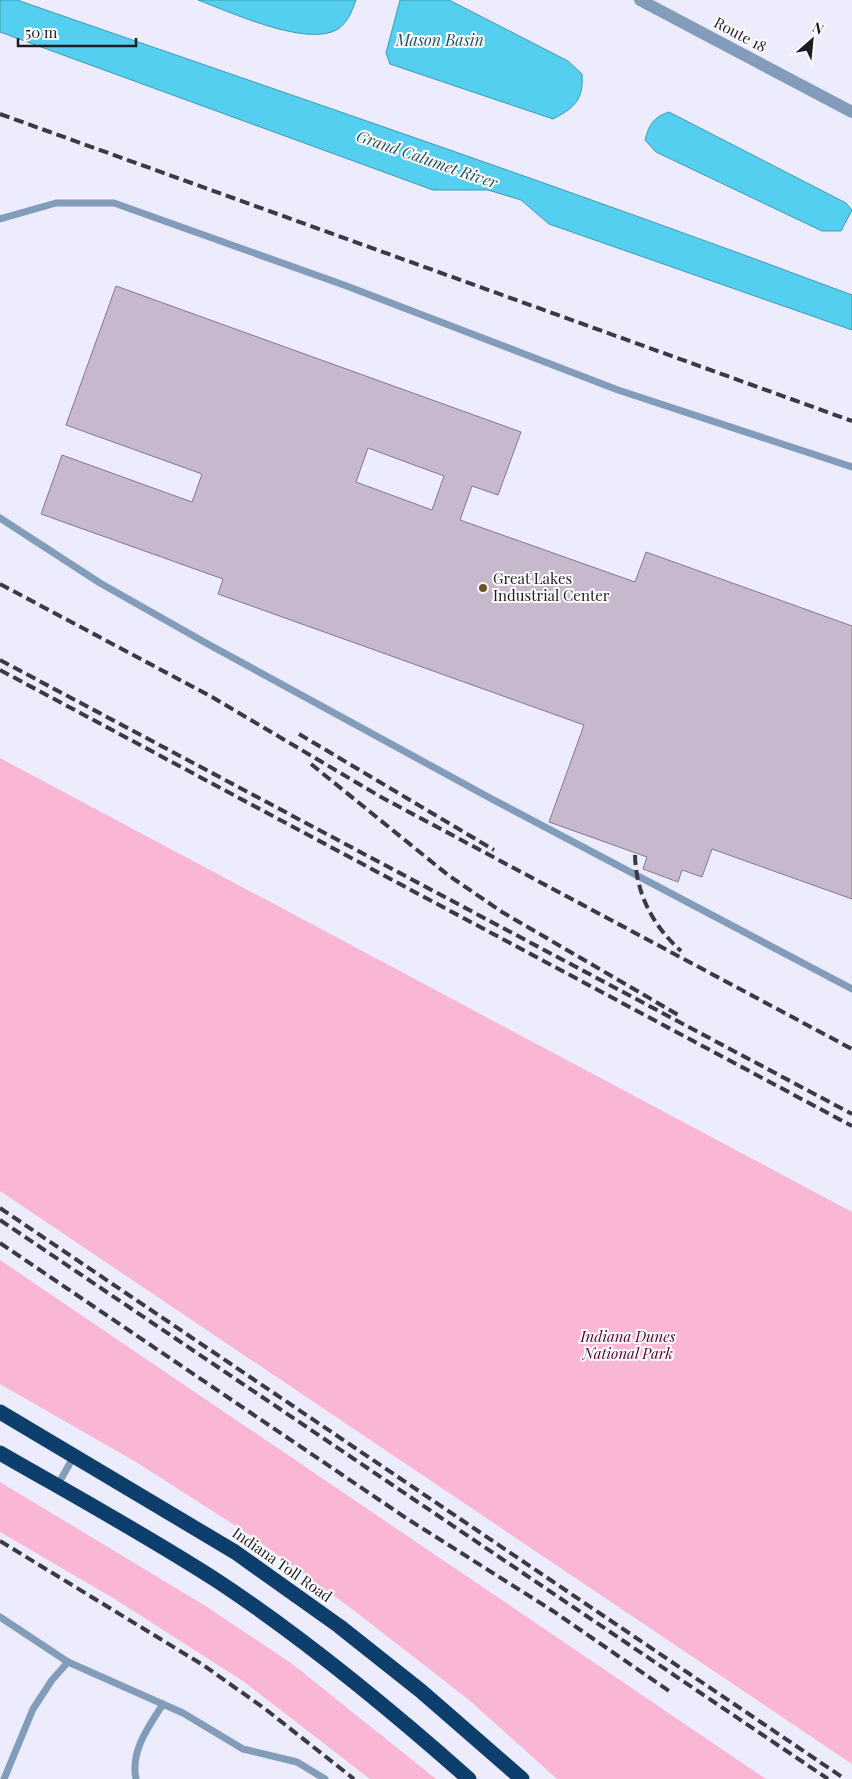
<svg xmlns="http://www.w3.org/2000/svg" width="852" height="1779" font-family="'Playfair Display',serif">
  <style>
    .green { fill: #fab7d5 }
    .water { fill: #54cfef; stroke: #4399b2 }
    .building { fill: #c8b8ce; stroke: #86788b; fill-rule: evenodd }
    .lines { fill: none; stroke-linecap: round; stroke-linejoin: round }
    .service { stroke: #829cb9; stroke-width: 7 }
    .minor { stroke: #829cb9; stroke-width: 12 }
    .motorway { stroke: #0e3e6c; stroke-width: 15 }
    .rail { stroke: #3a3a44; stroke-width: 4; stroke-dasharray: 10 5; stroke-linecap: butt }
    .poi-dot { fill: #695826; stroke: #fbfbfb; stroke-width: 2 }
    .labels { text-anchor: middle; stroke-width: 4; stroke-linejoin: round; paint-order: stroke }
    .street-label { font-size: 15px; fill: #1c1c25; stroke: #fbfbfb }
    .poi-label { font-size: 15px; fill: #1c1c25; stroke: #fbfbfb; text-anchor: start }
    .park-label { font-size: 15px; font-style: italic; fill: #4f0030; stroke: #fbfbfb }
    .water-label { font-size: 16px; font-style: italic; fill: #205361; stroke: #fbfbfb }
  </style>
  <rect width="100%" height="100%" fill="#ececfc"/>
  <g class="green">
    <polygon points="0,758 852,1212 852,1764 0,1191"/>
    <polygon points="0,1260 766,1779 557,1779 469,1700 356,1612 253,1537 136,1462 0,1384"/>
    <polygon points="0,1482 204,1605 291,1663 436,1779 370,1779 243,1681 113,1598 0,1532"/>
  </g>
  <g class="water">
    <path d="M0 0H17C296 97 575 191 852 295V330L549 224 521 200 488 190H433L0 32Z"/>
    <path d="M198 0H356C352 11 348 22 338 29 308 48 230 12 198 0Z"/>
    <path d="M400 0H449L568 61 582 74C584 100 574 108 553 119L390 64 386 53Z"/>
    <path d="M669 112 846 203 852 210 841 231H822L656 152 645 140C649 124 654 117 669 112Z"/>
  </g>
  <path class="building" d="M116 286 521 432 498 495 472 486 460 520 635 582 646 552 852 626V899L712 849 702 877 682 870 678 882 643 869 647 857 549 822 584 725 218 594 223 579 41 514 62 455 192 502 202 474 66 425ZM368 448 444 476 432 510 356 482Z"/>
  <g class="lines">
    <g class="service">
      <polyline points="0,219 56,203 114,203 344,285 618,390 852,467"/>
      <polyline points="0,518 100,583 206,643 490,798 852,989"/>
      <polyline points="57,1486 74,1456"/>
      <polyline points="0,1617 68,1662 183,1713 243,1749 297,1762 325,1779"/>
      <polyline points="4,1779 33,1709 52,1680 68,1662"/>
      <path d="M136 1779C130 1751 149 1726 163 1704"/>
    </g>
    <polyline class="minor" points="640,0 852,112"/>
    <g class="motorway">
      <polyline points="0,1412 235,1552 339,1626 421,1691 522,1779"/>
      <path d="M0 1453C73 1495 148 1536 219 1582 308 1641 390 1709 469 1779"/>
    </g>
    <g class="rail">
      <polyline points="0,114 852,421"/>
      <polyline points="0,584 212,697 381,797 852,1049"/>
      <polyline points="0,660 852,1114"/>
      <polyline points="0,670 852,1126"/>
      <polyline points="299,734 494,850"/>
      <polyline points="311,764 448,875 502,912 680,1016"/>
      <path d="M635 855C636 893 652 925 681 951"/>
      <polyline points="0,1208 845,1779"/>
      <polyline points="0,1220 828,1779"/>
      <polyline points="0,1243 406,1518 553,1611 672,1693"/>
      <polyline points="0,1541 203,1665 264,1708 354,1779"/>
    </g>
  </g>
  <circle class="poi-dot" cx="483" cy="588" r="5"/>
  <g class="labels">
    <g class="street-label">
      <text transform="translate(740 35) rotate(28)" y="5">Route 18</text>
      <text transform="translate(282 1565) rotate(35)" y="5">Indiana Toll Road</text>
    </g>
    <g class="poi-label">
      <text x="493" y="584">Great Lakes<tspan x="493" dy="17">Industrial Center</tspan></text>
    </g>
    <g class="park-label">
      <text x="628" y="1342">Indiana Dunes<tspan x="628" dy="17">National Park</tspan></text>
    </g>
    <g class="water-label">
      <text x="440" y="46">Mason Basin</text>
      <text transform="translate(427 159) rotate(19)" y="6">Grand Calumet River</text>
    </g>
  </g>
  <g transform="translate(812 40) rotate(27)" stroke="#fbfbfb" stroke-width="4" paint-order="stroke">
  <path d="M0-4L9 19L0 12L-9 19Z" fill="#1c1c25"/>
  <text y="-8" font-size="14" font-weight="bold" text-anchor="middle" fill="#1c1c25">N</text>
  </g>
  <path d="M18 38v8h118v-8" fill="none" stroke="#1c1c25" stroke-width="2.5"/>
  <text x="25" y="38" font-size="15" fill="#1c1c25" stroke="#fbfbfb" stroke-width="4" paint-order="stroke">50 m</text>
</svg>
